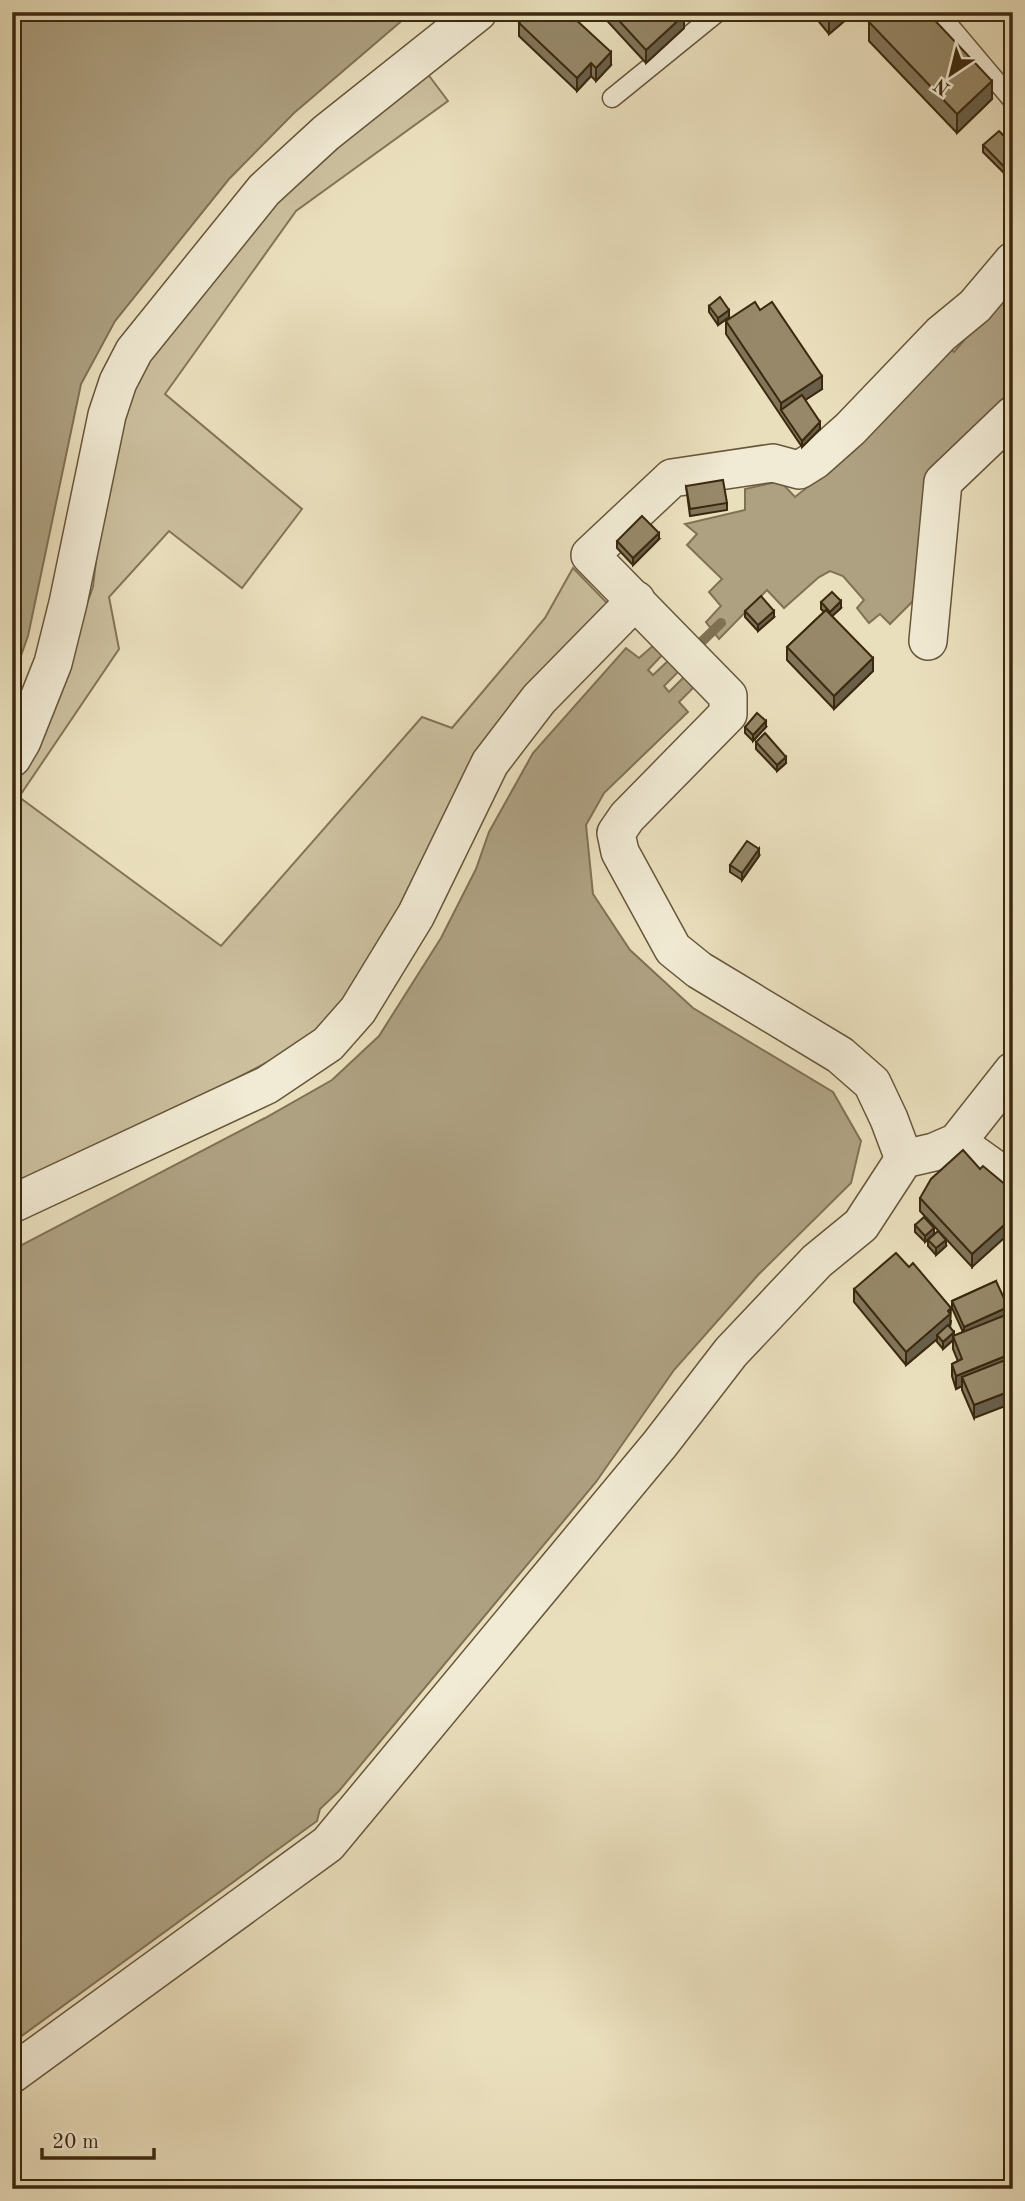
<svg xmlns="http://www.w3.org/2000/svg" width="1025" height="2201" font-family="'Old Standard TT',serif">
  <style>
    .green { fill: #ccc09f; stroke: #847457; stroke-width: 2 }
    .water { fill: #aea182; stroke: #807154; stroke-width: 2 }
    .lines { fill: none; stroke-linecap: round; stroke-linejoin: round }
    .stream { stroke: #807154; stroke-width: 10 }
    .service-casing { stroke: #67563a; stroke-width: 21 }
    .minor-casing { stroke: #67563a; stroke-width: 40 }
    .service { stroke: #f1ead4; stroke-width: 18 }
    .minor { stroke: #f1ead4; stroke-width: 37 }
    .wall { fill: #81755a; stroke: #3b290f; stroke-width: 2 }
    .shaded-wall { fill: #695f4a; stroke: #3b290f; stroke-width: 2 }
    .building { fill: #968869; stroke: #3b290f; stroke-width: 2 }
  </style>
  <rect width="100%" height="100%" fill="#eadfbd"/>
  <filter id="stains"><feTurbulence type="fractalNoise" baseFrequency=".00286" numOctaves="4"/><feColorMatrix values="0 0 0 0 .2 0 0 0 0 .09 0 0 0 0 .02 0 0 0 .5 -.17"/></filter>
  <radialGradient id="worn" r=".72"><stop offset=".6" stop-color="#630" stop-opacity="0"/><stop offset="1" stop-color="#630" stop-opacity=".3"/></radialGradient>
  <polygon class="green" points="427,73 448,101 296,211 165,394 302,509 242,588 169,531 109,597 119,649 19,797 221,946 422,717 452,728 545,618 573,568 608,604 370,968 310,1040 87,1156 12,1188 12,788 54,694 93,587 103,499 136,371 285,189"/>
  <g class="water">
    <polygon points="12,12 412,12 294,113 229,179 115,321 81,384 28,636 12,681"/>
    <polygon points="1013,283 1013,399 932,474 925,589 890,624 880,614 869,623 857,608 864,600 843,576 830,571 819,577 784,608 767,590 719,639 706,622 721,606 709,592 722,579 687,545 697,534 685,524 745,510 745,489 780,481 795,497 826,472 948,346 954,352"/>
    <polygon points="655,644 664,653 648,670 653,675 669,660 679,671 664,686 669,692 685,676 695,686 679,702 688,712 604,793 586,825 593,894 630,950 693,1008 833,1092 861,1141 851,1183 758,1275 674,1370 596,1482 339,1791 320,1809 317,1821 12,2043 12,1250 265,1118 332,1080 379,1036 441,938 476,869 489,832 533,753 626,648 639,658"/>
  </g>
  <g class="lines">
    <polyline class="stream" points="692,651 721,623"/>
    <defs>
      <g id="service">
        <polyline points="938,12 1013,101"/>
        <polyline points="612,98 718,12"/>
      </g>
      <g id="minor">
        <polyline points="928,641 943,482 1013,415"/>
        <polyline points="12,758 22,741 53,663 68,603 107,415 118,382 134,351 264,190 326,133 478,12"/>
        <polyline points="957,1142 1013,1182"/>
        <polyline points="904,1159 889,1119 872,1083 840,1055 699,970 673,949 620,852 616,833 627,817 728,714 728,696 590,555 672,478 773,463 799,470 815,460 850,429 941,334 975,306 1013,261"/>
        <polyline points="12,1204 267,1085 328,1044 358,1010 416,915 490,763 539,699 636,600"/>
        <polyline points="12,2074 328,1844 660,1444 731,1352 817,1261 861,1225 904,1159 934,1152 957,1142 1013,1071"/>
      </g>
    </defs>
    <use href="#service" class="service-casing"/>
    <use href="#minor" class="minor-casing"/>
    <use href="#service" class="service"/>
    <use href="#minor" class="minor"/>
  </g>
  <g class="wall">
    <polygon points="599,12 682,12 684,28 646,63"/>
    <polygon points="811,12 855,12 829,34"/>
    <polygon points="931,12 931,16 992,99 957,133 869,41 869,22"/>
    <polygon points="519,23 611,65 596,81 591,76 577,91 519,36"/>
    <polygon points="983,145 1013,145 1013,182 983,152"/>
    <polygon points="709,306 729,317 718,325 709,312"/>
    <polygon points="760,310 822,389 805,400 820,429 802,447 726,334 726,321"/>
    <polygon points="686,486 727,503 727,510 690,516"/>
    <polygon points="659,539 633,565 617,548 617,541"/>
    <polygon points="821,602 841,608 832,616 873,671 834,709 787,660 787,647 824,612 821,609"/>
    <polygon points="745,611 774,617 758,631 745,617"/>
    <polygon points="745,727 766,727 753,741 745,733"/>
    <polygon points="756,742 786,763 777,771 756,749"/>
    <polygon points="759,856 742,880 730,872 730,865"/>
    <polygon points="980,1169 972,1267 920,1211 920,1198"/>
    <polygon points="915,1225 934,1234 925,1242 915,1232"/>
    <polygon points="928,1240 946,1246 936,1255 928,1246"/>
    <polygon points="996,1281 974,1418 962,1390 962,1386 956,1389 952,1376 952,1364 958,1361 953,1349 953,1340 943,1349 937,1342 937,1339 906,1365 854,1302 854,1289 951,1321 950,1327 954,1336 963,1332 952,1308 952,1301"/>
  </g>
  <g class="shaded-wall">
    <polygon points="840,12 855,12 829,34 829,21"/>
    <polygon points="684,15 684,28 646,63 646,50"/>
    <polygon points="611,52 611,65 596,81 596,68"/>
    <polygon points="591,63 591,76 577,91 577,78"/>
    <polygon points="992,81 992,99 957,133 957,114"/>
    <polygon points="729,310 729,317 718,325 718,318"/>
    <polygon points="822,376 822,389 784,414 781,410 781,403"/>
    <polygon points="820,422 820,429 802,447 802,441"/>
    <polygon points="659,533 659,539 633,565 633,558"/>
    <polygon points="841,601 841,608 830,618 830,612"/>
    <polygon points="774,611 774,617 758,631 758,625"/>
    <polygon points="873,658 873,671 834,709 834,696"/>
    <polygon points="766,721 766,727 753,741 753,735"/>
    <polygon points="786,757 786,763 777,771 777,765"/>
    <polygon points="759,849 759,856 742,880 742,873"/>
    <polygon points="1013,1217 1013,1230 972,1267 972,1254"/>
    <polygon points="934,1228 934,1234 925,1242 925,1236"/>
    <polygon points="946,1240 946,1246 936,1255 936,1248"/>
    <polygon points="1008,1307 1008,1314 964,1334 964,1327"/>
    <polygon points="951,1308 950,1327 937,1335 937,1339 906,1365 906,1352"/>
    <polygon points="954,1332 954,1339 953,1336 953,1340 943,1349 943,1342"/>
    <polygon points="1013,1353 1013,1366 962,1377 962,1386 956,1389 956,1376"/>
    <polygon points="1013,1390 1013,1403 974,1418 974,1405"/>
  </g>
  <g class="building">
    <polygon points="529,12 561,12 571,21 574,18 611,52 596,68 591,63 577,78 519,23"/>
    <polygon points="611,12 682,12 684,15 646,50"/>
    <polygon points="822,12 840,12 829,21"/>
    <polygon points="879,12 927,12 992,81 957,114 869,22"/>
    <polygon points="999,131 1013,145 1013,176 983,145"/>
    <polygon points="720,297 729,310 718,318 709,306"/>
    <polygon points="755,302 760,310 772,302 822,376 781,403 726,321"/>
    <polygon points="802,395 820,422 802,441 781,410"/>
    <polygon points="723,480 727,503 690,509 686,486"/>
    <polygon points="642,516 659,533 633,558 617,541"/>
    <polygon points="832,592 841,601 830,612 821,602"/>
    <polygon points="761,596 774,611 758,625 745,611"/>
    <polygon points="826,610 873,658 834,696 787,647"/>
    <polygon points="757,713 766,721 753,735 745,727"/>
    <polygon points="765,733 786,757 777,765 756,742"/>
    <polygon points="747,841 759,849 742,873 730,865"/>
    <polygon points="963,1150 980,1169 983,1166 1013,1191 1013,1217 972,1254 920,1198 931,1179"/>
    <polygon points="924,1217 934,1228 925,1236 915,1225"/>
    <polygon points="938,1231 946,1240 936,1248 928,1240"/>
    <polygon points="896,1253 909,1267 913,1263 951,1308 948,1311 950,1314 906,1352 854,1289"/>
    <polygon points="996,1281 1008,1307 964,1327 952,1301"/>
    <polygon points="1013,1312 1013,1353 956,1376 952,1364 962,1359 953,1336"/>
    <polygon points="948,1325 954,1332 943,1342 937,1335"/>
    <polygon points="1013,1357 1013,1390 974,1405 962,1377"/>
  </g>
  <rect width="1025" height="2201" fill="none" stroke="#eadfbd" stroke-width="42"/>
  <rect x="14" y="14" width="997" height="2173" fill="none" stroke="#3b290f" stroke-width="3.5"/>
  <rect x="21" y="21" width="983" height="2159" fill="none" stroke="#3b290f" stroke-width="2"/>
  <g transform="translate(951 74) rotate(215)" stroke="#f1ead4" stroke-width="5" paint-order="stroke">
  <path d="M0-5L12 26L0 18L-12 26Z" fill="#3b290f"/>
  <text y="-10" font-size="19" font-weight="bold" text-anchor="middle" fill="#3b290f">N</text>
  </g>
  <path d="M42 2148v10h112v-10" fill="none" stroke="#3b290f" stroke-width="3.5"/>
  <text x="52" y="2148" font-size="21" fill="#3b290f" stroke="#f1ead4" stroke-width="5" paint-order="stroke">20 m</text>
  <rect width="100%" height="100%" filter="url(#stains)"/>
  <rect width="100%" height="100%" fill="url(#worn)"/>
</svg>
